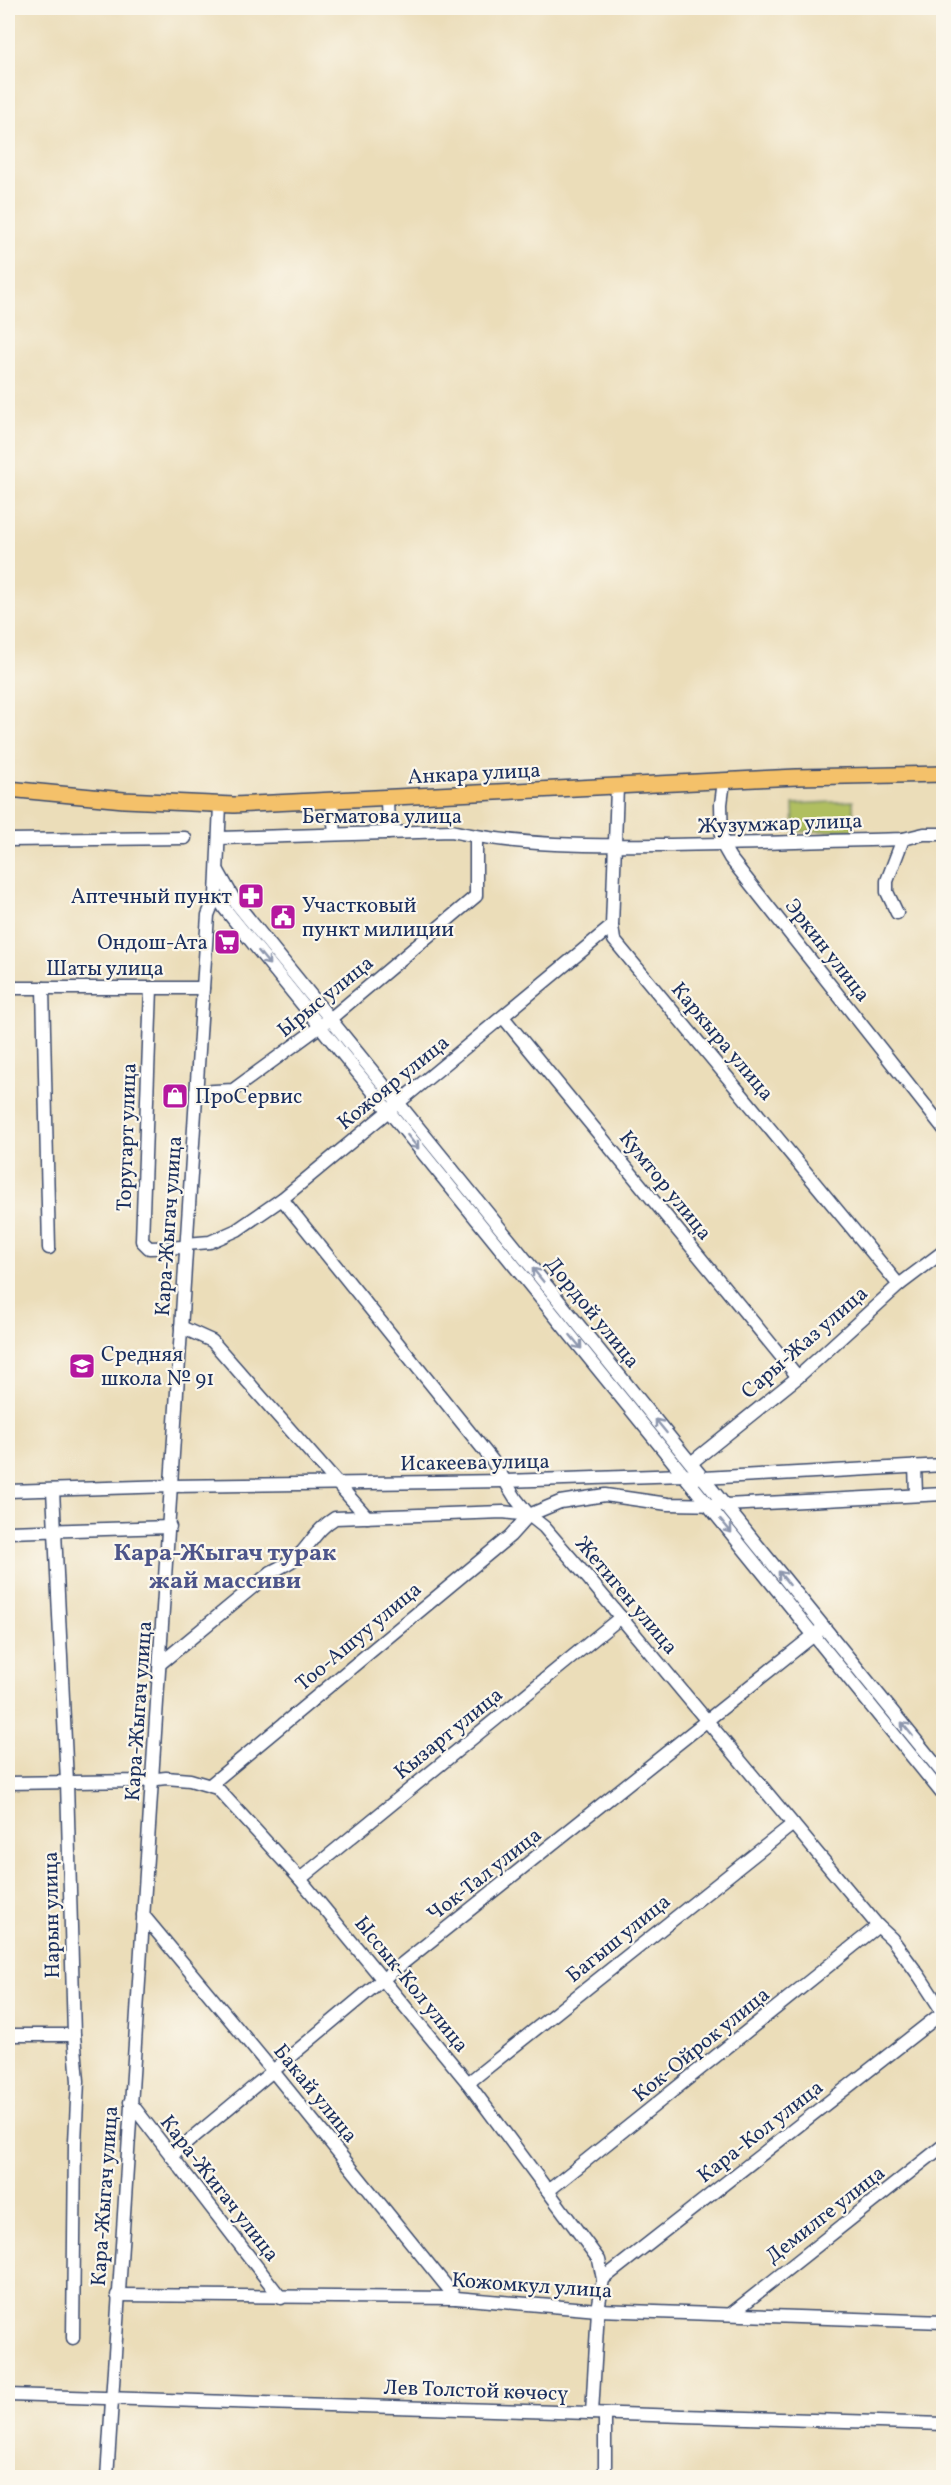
<svg xmlns="http://www.w3.org/2000/svg" width="951" height="2485" font-family="Vollkorn,serif">
  <style>
    .green { fill: #b0bf61; stroke: #667760; stroke-width: 1.5 }
    .lines { fill: none; stroke-linecap: round; stroke-linejoin: round }
    .minor-casing { stroke: #3a496c; stroke-width: 15 }
    .major-casing { stroke: #3a496c; stroke-width: 18 }
    .minor { stroke: #fff; stroke-width: 12 }
    .major { stroke: #f4c16b; stroke-width: 15 }
    .oneway { stroke: #8d97ae }
    .labels { text-anchor: middle; stroke-width: 4.5; stroke-linejoin: round; paint-order: stroke }
    .street-label { font-size: 21px; fill: #1b2f5e; stroke: #fbf7ec }
    .poi-label { font-size: 21px; fill: #1b2f5e; stroke: #fbf7ec; text-anchor: start }
    .quarter-label { font-size: 24px; font-weight: bold; fill: #4d558a; stroke: #fbf7ec }
  </style>
  <rect width="100%" height="100%" fill="#fbf7ec"/>
  <filter id="ink" filterUnits="userSpaceOnUse"><feTurbulence type="fractalNoise" baseFrequency=".0167" numOctaves="2"/><feDisplacementMap in="SourceGraphic" scale="12" xChannelSelector="R" yChannelSelector="G"/><feConvolveMatrix kernelMatrix="1 2 1 2 8 2 1 2 1" color-interpolation-filters="sRGB"/></filter>
  <filter id="wash" filterUnits="userSpaceOnUse"><feTurbulence type="fractalNoise" baseFrequency=".008" numOctaves="4" result="noise"/><feDisplacementMap in="SourceGraphic" scale="24" xChannelSelector="R" yChannelSelector="G"/><feGaussianBlur stdDeviation="1.35" result="paint"/><feColorMatrix in="noise" values="0 0 0 0 0 0 0 0 0 0 0 0 0 0 0 0 0 1.4 0 .05"/><feComposite in="paint" operator="in"/></filter>
  <g filter="url(#wash)">
    <rect width="100%" height="100%" fill="#ebddb9"/>
    <polygon class="green" points="853,801 854,830 794,832 793,804"/>
  </g>
  <g filter="url(#ink)">
    <g class="lines">
      <defs>
        <g id="minor">
          <polyline points="724,781 721,804 722,844 730,858 944,1129"/>
          <polyline points="617,787 612,926 614,940 899,1285"/>
          <polyline points="387,798 388,833"/>
          <polyline points="332,801 335,834"/>
          <path d="M219 838 451 831C519 846 591 846 660 845 741 844 822 841 903 839L924 834H944"/>
          <polyline points="8,840 185,838"/>
          <polyline points="218,871 236,903 944,1775"/>
          <polyline points="216,895 225,909 944,1796"/>
          <polyline points="897,913 887,892 887,881 903,839"/>
          <polyline points="8,988 203,988"/>
          <polyline points="43,988 49,1248"/>
          <polyline points="151,988 142,1241 149,1248 186,1247"/>
          <polyline points="503,1017 798,1377"/>
          <polyline points="196,1092 233,1090 330,1019 476,896 476,837"/>
          <polyline points="282,1199 492,1460 516,1499 529,1515 544,1527 588,1578 878,1926 892,1939 920,1977 944,2014"/>
          <polyline points="186,1244 210,1242 237,1230 282,1199 612,926"/>
          <polyline points="181,1327 212,1341 367,1517"/>
          <polyline points="691,1463 798,1377 899,1285 944,1251"/>
          <polyline points="915,1466 916,1494"/>
          <polyline points="53,1490 67,1782 74,2035 78,2081 75,2142 73,2338"/>
          <polyline points="8,1491 172,1486 505,1481 684,1475 703,1478 944,1465"/>
          <polyline points="8,1532 170,1527"/>
          <path d="M161 1663 271 1572C282 1566 295 1561 303 1551 314 1538 320 1527 335 1518L503 1512 529 1515 560 1502 605 1495 668 1504 725 1505 944 1494"/>
          <polyline points="8,1783 140,1781 166,1778 190,1780 217,1788 300,1879 468,2083 599,2260 603,2279 598,2310 592,2413"/>
          <polyline points="210,1785 510,1536 529,1515"/>
          <polyline points="300,1879 621,1617"/>
          <polyline points="143,1915 272,2070 456,2298"/>
          <polyline points="8,2035 74,2035"/>
          <polyline points="468,2083 793,1824"/>
          <polyline points="130,2102 281,2298"/>
          <polyline points="171,2156 383,1979 819,1631"/>
          <polyline points="548,2191 878,1926"/>
          <polyline points="603,2279 942,2013"/>
          <polyline points="117,2295 456,2298 598,2310 944,2322"/>
          <polyline points="731,2314 944,2145"/>
          <polyline points="8,2395 944,2424"/>
          <polyline points="605,2414 605,2478"/>
          <polyline points="107,2478 203,988 208,915 216,895 220,805"/>
        </g>
        <polyline id="major" points="8,789 124,800 234,805 797,777 944,774"/>
      </defs>
      <use href="#minor" class="minor-casing"/>
      <use href="#major" class="major-casing"/>
      <use href="#minor" class="minor"/>
      <use href="#major" class="major"/>
    </g>
    <defs><path id="oneway-shaft" d="M-6 0H5M1.5-3L5.5 0L1.5 3" fill="none" stroke-width="1.6" stroke-linecap="round" stroke-linejoin="round" transform="scale(1.5)"/></defs>
    <g class="oneway">
      <use href="#oneway-shaft" transform="translate(264 958) rotate(51)"/>
      <use href="#oneway-shaft" transform="translate(413 1142) rotate(51)"/>
      <use href="#oneway-shaft" transform="translate(538 1275) rotate(-129)"/>
      <use href="#oneway-shaft" transform="translate(576 1342) rotate(51)"/>
      <use href="#oneway-shaft" transform="translate(661 1426) rotate(-129)"/>
      <use href="#oneway-shaft" transform="translate(726 1526) rotate(51)"/>
      <use href="#oneway-shaft" transform="translate(784 1578) rotate(-129)"/>
      <use href="#oneway-shaft" transform="translate(907 1729) rotate(-129)"/>
    </g>
  </g>
  <defs>
    <symbol id="pharmacy-square" viewBox="-11 -11 22 22"><rect x="-9" y="-9" width="18" height="18" rx="4" fill="#b5179e" stroke="#fbf7ec"/><path d="M-2-6h4v4h4v4h-4v4h-4v-4h-4v-4h4Z" fill="#fff"/></symbol>
    <symbol id="civic-square" viewBox="-11 -11 22 22"><rect x="-9" y="-9" width="18" height="18" rx="4" fill="#b5179e" stroke="#fbf7ec"/><path d="M-.6-6.5H3V-4.5H.6V-3L4-1V1h2V6H-6V1h2V-1L-.6-3ZM-1.2 2.5V6h2.4V2.5Z" fill="#fff"/></symbol>
    <symbol id="supermarket-square" viewBox="-11 -11 22 22"><rect x="-9" y="-9" width="18" height="18" rx="4" fill="#b5179e" stroke="#fbf7ec"/><path d="M-6-5.5h2.5l.6 2H6L4.5 2H-2.5L-4.4-4H-6ZM-1.5 3.2a1.3 1.3 0 1 0 .1 0ZM3 3.2a1.3 1.3 0 1 0 .1 0Z" fill="#fff"/></symbol>
    <symbol id="shop-square" viewBox="-11 -11 22 22"><rect x="-9" y="-9" width="18" height="18" rx="4" fill="#b5179e" stroke="#fbf7ec"/><path d="M-5-2.5h2.3a2.7 3.5 0 0 1 5.4 0H5L5.5 6h-11ZM-1.5-2.5h3a1.5 2.3 0 0 0-3 0Z" fill="#fff"/></symbol>
    <symbol id="school-square" viewBox="-11 -11 22 22"><rect x="-9" y="-9" width="18" height="18" rx="4" fill="#b5179e" stroke="#fbf7ec"/><path d="M0-5L7-2L0 1L-7-2ZM-4 1L0 2.5L4 1V4Q0 6-4 4Z" fill="#fff"/></symbol>
  </defs>
  <g fill-rule="evenodd">
    <use href="#pharmacy-square" x="236" y="881" width="30" height="30"/>
    <use href="#civic-square" x="268" y="902" width="30" height="30"/>
    <use href="#supermarket-square" x="212" y="927" width="30" height="30"/>
    <use href="#shop-square" x="160" y="1081" width="30" height="30"/>
    <use href="#school-square" x="67" y="1351" width="30" height="30"/>
  </g>
  <g class="labels">
    <g class="street-label">
      <text transform="translate(474 773) rotate(-3)" y="7">Анкара улица</text>
      <text x="382" y="823">Бегматова улица</text>
      <text transform="translate(780 823) rotate(-2)" y="7">Жузумжар улица</text>
      <text transform="translate(828 950) rotate(52)" y="7">Эркин улица</text>
      <text x="105" y="975">Шаты улица</text>
      <text transform="translate(325 996) rotate(-39)" y="7">Ырыс улица</text>
      <text transform="translate(723 1041) rotate(50)" y="7">Каркыра улица</text>
      <text transform="translate(393 1082) rotate(-39)" y="7">Кожояр улица</text>
      <text transform="translate(126 1137) rotate(-88)" y="7">Торугарт улица</text>
      <text transform="translate(666 1185) rotate(51)" y="7">Кумтор улица</text>
      <text transform="translate(168 1226) rotate(-86)" y="7">Кара-Жыгач улица</text>
      <text transform="translate(593 1312) rotate(51)" y="7">Дордой улица</text>
      <text transform="translate(804 1342) rotate(-41)" y="7">Сары-Жаз улица</text>
      <text transform="translate(475 1462) rotate(-1)" y="7">Исакеева улица</text>
      <text transform="translate(627 1595) rotate(50)" y="7">Жетиген улица</text>
      <text transform="translate(358 1636) rotate(-40)" y="7">Тоо-Ашуу улица</text>
      <text transform="translate(138 1711) rotate(-86)" y="7">Кара-Жыгач улица</text>
      <text transform="translate(448 1733) rotate(-39)" y="7">Кызарт улица</text>
      <text transform="translate(484 1874) rotate(-38)" y="7">Чок-Тал улица</text>
      <text transform="translate(51 1915) rotate(-91)" y="7">Нарын улица</text>
      <text transform="translate(618 1938) rotate(-39)" y="7">Багыш улица</text>
      <text transform="translate(412 1984) rotate(51)" y="7">Ыссык-Кол улица</text>
      <text transform="translate(701 2044) rotate(-39)" y="7">Кок-Ойрок улица</text>
      <text transform="translate(316 2093) rotate(51)" y="7">Бакай улица</text>
      <text transform="translate(760 2131) rotate(-38)" y="7">Кара-Кол улица</text>
      <text transform="translate(220 2188) rotate(52)" y="7">Кара-Жигач улица</text>
      <text transform="translate(104 2196) rotate(-86)" y="7">Кара-Жыгач улица</text>
      <text transform="translate(825 2214) rotate(-38)" y="7">Демилге улица</text>
      <text transform="translate(532 2285) rotate(4)" y="7">Кожомкул улица</text>
      <text transform="translate(476 2390) rotate(2)" y="7">Лев Толстой көчөсү</text>
    </g>
    <g class="poi-label">
      <text x="232" y="903" text-anchor="end">Аптечный пункт</text>
      <text x="302" y="912">Участковый<tspan x="302" dy="24">пункт милиции</tspan></text>
      <text x="208" y="949" text-anchor="end">Ондош-Ата</text>
      <text x="195" y="1103">ПроСервис</text>
      <text x="101" y="1361">Средняя<tspan x="101" dy="24">школа № 91</tspan></text>
    </g>
    <g class="quarter-label">
      <text x="225" y="1560">Кара-Жыгач турак<tspan x="225" dy="28">жай массиви</tspan></text>
    </g>
  </g>
  <rect width="951" height="2485" fill="none" stroke="#fbf7ec" stroke-width="30"/>
</svg>
